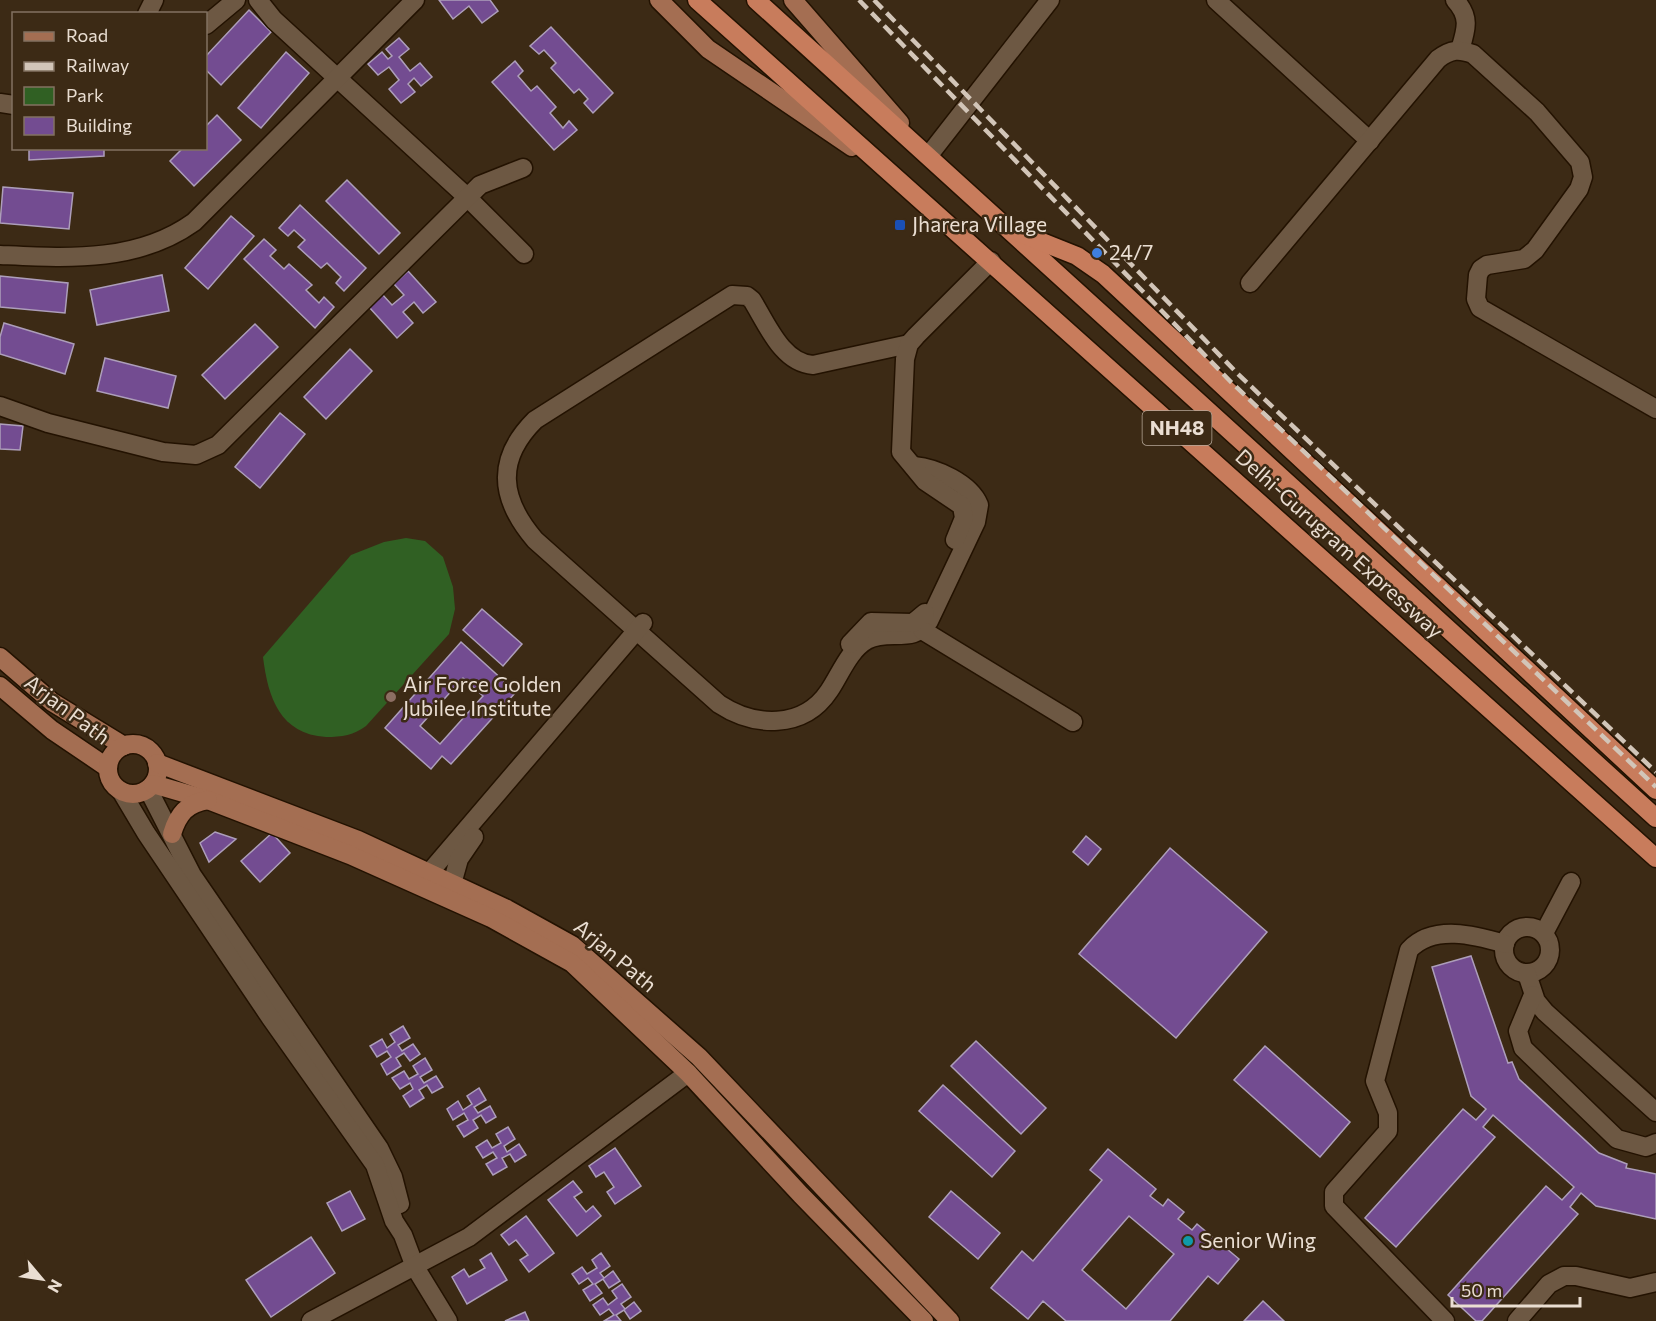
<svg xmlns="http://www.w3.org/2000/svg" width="1656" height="1321" font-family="Commissioner,sans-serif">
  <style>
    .green { fill: #306023 }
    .building { fill: #734c91; stroke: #ad9eba; stroke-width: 1.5; fill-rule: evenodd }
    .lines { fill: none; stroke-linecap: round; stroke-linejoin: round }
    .minor-casing { stroke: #231201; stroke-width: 21 }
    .major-casing { stroke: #231201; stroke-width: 21 }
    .highway-casing { stroke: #231201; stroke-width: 21 }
    .minor { stroke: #6d5843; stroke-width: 18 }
    .major { stroke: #a46e52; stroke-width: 18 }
    .highway { stroke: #c87c5c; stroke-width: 18 }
    .rail { stroke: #d2c5b8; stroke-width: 4.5; stroke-dasharray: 12 6; stroke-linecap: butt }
    .transit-dot { fill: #1a4fb4; stroke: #3c2a15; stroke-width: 2 }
    .shop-dot { fill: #3f7fe0; stroke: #3c2a15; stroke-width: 2 }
    .education-dot { fill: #8d6e63; stroke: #3c2a15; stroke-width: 2 }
    .culture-dot { fill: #0f9aa8; stroke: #3c2a15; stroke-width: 2 }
    .labels { text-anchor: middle; stroke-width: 5; stroke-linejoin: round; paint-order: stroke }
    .shield { fill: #3c2a15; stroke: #b6a899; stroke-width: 1.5 }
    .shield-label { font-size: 20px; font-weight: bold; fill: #eaded2 }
    .poi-label { font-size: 21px; fill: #eaded2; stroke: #3c2a15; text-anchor: start }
    .street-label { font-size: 21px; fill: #eaded2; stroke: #3c2a15 }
  </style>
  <rect width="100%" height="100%" fill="#3c2a15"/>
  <path class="green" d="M406 538 425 541 443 557 453 587 455 609 449 634 366 726C354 735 342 737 326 737 280 734 268 698 263 657L351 555 384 542Z"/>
  <g class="building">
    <polygon points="439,0 490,0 498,11 482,23 469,6 453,19"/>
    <polygon points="249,10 271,32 221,85 206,70 206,56"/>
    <polygon points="551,27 613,93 593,113 584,103 588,99 579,89 574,93 551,68 556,63 544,50 539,54 530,46"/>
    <polygon points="399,38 409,49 399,57 410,71 420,63 432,77 421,86 414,78 408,84 415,92 401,103 389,89 399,80 389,67 378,75 368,64 382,52 388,59 392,56 386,49"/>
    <polygon points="286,52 309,73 261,128 238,108"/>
    <polygon points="515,61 523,71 518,76 531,91 537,86 556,107 550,113 563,128 569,121 577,130 554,150 492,82"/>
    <polygon points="217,115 241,140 194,186 170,161 183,148 206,148 206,126"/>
    <polygon points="29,148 104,148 104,156 29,160"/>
    <polygon points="347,180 400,233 379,254 326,201"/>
    <polygon points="3,187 73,193 69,229 0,223"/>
    <polygon points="300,205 366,268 344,291 336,283 341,277 327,263 321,268 298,247 305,240 294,230 288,236 279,228"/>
    <polygon points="231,216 254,236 208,289 185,268"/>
    <polygon points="264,239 276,250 270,256 284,269 289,264 312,285 306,290 319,303 324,297 334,307 315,328 244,259"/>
    <polygon points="408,271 436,302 423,313 414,302 403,312 413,323 397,338 369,307 382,294 392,305 404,295 394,284"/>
    <polygon points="162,275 169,311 97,325 90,290"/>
    <polygon points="0,276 68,283 65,313 0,307"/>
    <polygon points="4,323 74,344 65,374 0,354 0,337"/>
    <polygon points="255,324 278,347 225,399 202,375"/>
    <polygon points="350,349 372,371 326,419 304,397"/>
    <polygon points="105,358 176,376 168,408 97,391"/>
    <polygon points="280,413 305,434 260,488 235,467"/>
    <polygon points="0,424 23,426 20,450 0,449"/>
    <polygon points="482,609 522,644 503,666 463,630"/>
    <path d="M461 642 516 692 451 764 442 756 431 769 385 728ZM463 678 483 696 440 744 420 726Z"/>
    <polygon points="215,832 236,839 209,862 200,843"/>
    <polygon points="272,833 290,853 260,882 241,861"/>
    <polygon points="1086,836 1101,849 1088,865 1073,852"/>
    <polygon points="1170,848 1267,932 1176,1038 1079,954"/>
    <polygon points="1471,956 1508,1063 1512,1062 1519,1079 1599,1153 1627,1164 1626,1168 1656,1174 1656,1219 1596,1206 1581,1193 1570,1207 1578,1214 1482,1321 1476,1321 1448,1295 1546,1186 1562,1200 1574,1187 1493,1115 1483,1127 1495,1137 1396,1247 1365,1218 1463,1109 1476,1120 1486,1109 1471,1096 1432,967"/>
    <polygon points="403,1026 410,1038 398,1045 402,1051 413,1044 420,1054 410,1061 404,1053 396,1058 401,1066 387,1075 381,1064 391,1057 387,1051 377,1057 370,1046 382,1039 387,1048 395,1042 390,1034"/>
    <polygon points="976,1041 1046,1108 1021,1134 951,1066"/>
    <polygon points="1265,1046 1350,1122 1320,1157 1234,1080"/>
    <polygon points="425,1058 432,1070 420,1077 424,1083 436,1076 443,1087 432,1093 427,1085 419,1090 424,1098 410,1107 403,1096 413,1089 410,1083 400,1089 392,1078 404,1071 409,1079 418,1074 413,1066"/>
    <polygon points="943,1085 1015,1151 992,1177 919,1111"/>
    <polygon points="479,1088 486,1100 474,1107 478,1113 490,1106 496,1117 486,1123 481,1115 473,1120 478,1128 464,1137 457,1126 468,1120 464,1113 453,1120 447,1109 458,1101 463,1110 472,1104 467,1096"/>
    <polygon points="508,1127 515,1139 504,1146 507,1152 519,1144 526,1155 515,1162 510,1154 502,1158 507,1167 493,1175 486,1164 497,1158 493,1152 483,1158 476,1147 487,1140 492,1148 501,1143 496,1134"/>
    <polygon points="615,1148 641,1186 615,1204 607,1192 614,1187 604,1172 596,1177 589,1166"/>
    <path d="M1108 1149 1156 1189 1150 1196 1163 1206 1168 1199 1184 1212 1178 1219 1192 1230 1197 1224 1239 1259 1218 1284 1208 1276 1170 1321H1066L1043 1301 1028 1319 991 1288 1022 1251 1033 1261 1102 1180 1090 1170ZM1129 1216 1174 1254 1126 1309 1082 1270Z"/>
    <polygon points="573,1181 582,1192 574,1197 586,1212 593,1206 601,1216 577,1236 548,1200"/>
    <polygon points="350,1191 365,1219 342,1231 327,1203"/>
    <polygon points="951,1191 1000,1233 978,1259 929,1217"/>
    <polygon points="526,1216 554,1253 529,1272 520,1260 528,1255 516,1240 509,1245 501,1235"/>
    <polygon points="311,1237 335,1273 271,1317 246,1280"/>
    <polygon points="491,1253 507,1280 467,1304 452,1277 464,1269 469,1277 485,1268 480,1260"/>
    <polygon points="601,1253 610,1266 600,1273 604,1278 613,1271 620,1281 609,1288 603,1279 595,1284 602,1293 590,1301 583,1290 593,1284 588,1278 579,1284 572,1274 582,1267 587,1274 597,1268 592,1260"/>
    <polygon points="622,1284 631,1297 621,1304 625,1309 634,1302 641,1311 630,1319 624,1310 616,1315 621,1321 604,1321 614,1315 609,1309 600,1315 593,1305 603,1298 608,1305 617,1298 612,1291"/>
    <polygon points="1263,1301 1284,1321 1244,1321"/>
    <polygon points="525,1312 529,1321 505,1321"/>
  </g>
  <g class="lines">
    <defs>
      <g id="minor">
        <polyline points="258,0 274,20 467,197 524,254"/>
        <polyline points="1216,0 1370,141"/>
        <path d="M1455 0C1471 17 1466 30 1460 50"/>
        <polyline points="147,14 154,0"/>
        <polyline points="206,25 236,0"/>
        <polyline points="0,103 14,105"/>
        <polyline points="929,155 1050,0"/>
        <path d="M0 255C67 258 137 263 194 222L415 0"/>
        <path d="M1250 283 1438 59C1451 49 1459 49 1473 54L1537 112 1580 162 1583 177 1579 189 1535 250 1524 259 1487 265 1481 269 1478 275 1476 299 1480 308 1656 409"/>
        <path d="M909 344 813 365C782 363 767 324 752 300L747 296 732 295 535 420C495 460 500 499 535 540L719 704C754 727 803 730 829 691 840 675 849 650 867 640 888 628 914 645 929 621L976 522 979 505C970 483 936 468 914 466"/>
        <polyline points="0,406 48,423 163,452 196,455 218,445 480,185 523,168"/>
        <polyline points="955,540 964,518 962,506 925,481 901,452 905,359 909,344 916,336 991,261"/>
        <polyline points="922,630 1073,722"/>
        <polyline points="850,644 871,622 913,623 925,613"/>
        <polyline points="148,789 192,875 379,1148 393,1177 400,1204"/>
        <polyline points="121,791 146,833 270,1017 375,1165 394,1221 403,1235 415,1267 448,1321"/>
        <polyline points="429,873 643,623"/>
        <polyline points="452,884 459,859 474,837"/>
        <circle cx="1527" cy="950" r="23"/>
        <polyline points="1544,933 1571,882"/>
        <polyline points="1527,974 1536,1001 1545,1012 1656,1112"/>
        <polyline points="1533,995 1518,1031 1523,1048 1617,1139 1646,1147 1656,1143"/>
        <polyline points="311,1321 469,1237 688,1073"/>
        <path d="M1445 1321 1334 1206V1192L1388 1131V1113L1375 1081 1409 950C1433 924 1475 935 1505 944"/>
        <polyline points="1517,1321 1549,1284 1564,1276 1576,1276 1630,1288 1656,1282"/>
      </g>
      <g id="major">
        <polyline points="659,0 708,49 852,147"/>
        <polyline points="793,0 900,123"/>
        <polyline points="0,657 52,702 124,746"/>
        <polyline points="0,686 52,730 108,768"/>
        <circle cx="133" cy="769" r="25"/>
        <polyline points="157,763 358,840 507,909 572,945 699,1057 950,1321"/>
        <polyline points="153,784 208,800 350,855 491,918 572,963 688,1073 801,1195 924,1321"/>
        <path d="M172 834C178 814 187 803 208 800"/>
      </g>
      <g id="highway">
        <polyline points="697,0 1656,858"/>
        <polyline points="756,0 1656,818"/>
        <polyline points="1022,234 1077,256 1103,274 1656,790"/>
      </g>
    </defs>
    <use href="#minor" class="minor-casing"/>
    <use href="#major" class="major-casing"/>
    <use href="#highway" class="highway-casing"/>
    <use href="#minor" class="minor"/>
    <use href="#major" class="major"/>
    <use href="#highway" class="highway"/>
    <g class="rail">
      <polyline points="859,0 1231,382 1656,787"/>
      <polyline points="874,0 1238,374 1656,772"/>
    </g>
  </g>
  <rect class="transit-dot" x="894" y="219" width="12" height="12" rx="3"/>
  <circle class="shop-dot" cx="1097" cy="253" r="6"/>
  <circle class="education-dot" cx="391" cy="697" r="6"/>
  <circle class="culture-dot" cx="1188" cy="1241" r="6"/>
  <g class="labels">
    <rect class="shield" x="1142.5" y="411" width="69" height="34" rx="4.5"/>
    <g class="shield-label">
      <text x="1177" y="435">NH48</text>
    </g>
    <g class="poi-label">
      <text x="912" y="232">Jharera Village</text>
      <text x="1109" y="260">24/7</text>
      <text x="403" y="692">Air Force Golden<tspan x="403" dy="24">Jubilee Institute</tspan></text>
      <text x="1200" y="1248">Senior Wing</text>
    </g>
    <g class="street-label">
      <text transform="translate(1339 544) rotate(42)" y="7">Delhi-Gurugram Expressway</text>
      <text transform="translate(67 710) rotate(37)" y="7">Arjan Path</text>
      <text transform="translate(615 956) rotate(40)" y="7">Arjan Path</text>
    </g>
  </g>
  <rect x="12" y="12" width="195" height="138" fill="#3c2a15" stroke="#827261" stroke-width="1.5"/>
  <rect x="24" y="32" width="30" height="9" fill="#a46e52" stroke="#827261" stroke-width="1.5"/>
  <text x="66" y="42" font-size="18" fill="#eaded2">Road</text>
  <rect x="24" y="62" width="30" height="9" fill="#d2c5b8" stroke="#827261" stroke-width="1.5"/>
  <text x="66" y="72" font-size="18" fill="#eaded2">Railway</text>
  <rect x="24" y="87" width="30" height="18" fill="#306023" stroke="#827261" stroke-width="1.5"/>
  <text x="66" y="102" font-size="18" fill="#eaded2">Park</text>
  <rect x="24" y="117" width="30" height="18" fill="#734c91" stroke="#827261" stroke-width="1.5"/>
  <text x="66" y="132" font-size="18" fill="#eaded2">Building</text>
  <g transform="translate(42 1279) rotate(119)" stroke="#3c2a15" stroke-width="4.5" paint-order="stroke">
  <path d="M0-4.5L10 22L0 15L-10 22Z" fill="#eaded2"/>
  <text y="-9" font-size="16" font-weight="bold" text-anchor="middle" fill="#eaded2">N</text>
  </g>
  <path d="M1452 1297v9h128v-9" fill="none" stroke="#eaded2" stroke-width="3"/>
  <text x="1461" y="1297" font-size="18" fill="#eaded2" stroke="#3c2a15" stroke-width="4.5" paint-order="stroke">50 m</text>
</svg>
